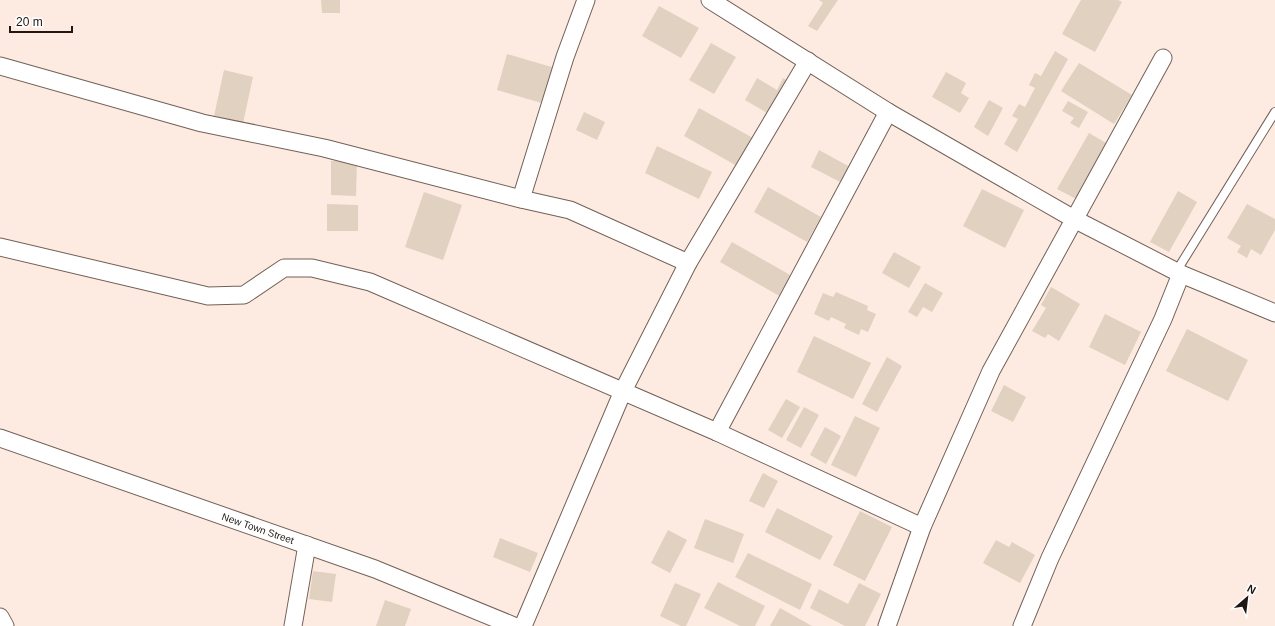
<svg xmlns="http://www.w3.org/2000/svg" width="1275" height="626" font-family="Arial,sans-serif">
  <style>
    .building { fill: #e1d1c0 }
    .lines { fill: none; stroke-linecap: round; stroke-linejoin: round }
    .lane-casing { stroke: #736056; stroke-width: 10 }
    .street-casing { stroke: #736056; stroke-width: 19 }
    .lane { stroke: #fff; stroke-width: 8 }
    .street { stroke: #fff; stroke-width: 17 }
    .labels { text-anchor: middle; stroke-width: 3; stroke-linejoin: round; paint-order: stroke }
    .street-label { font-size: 10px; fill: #1f1713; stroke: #fff }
  </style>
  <rect width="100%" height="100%" fill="#fdebe1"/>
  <g class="building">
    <polygon points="321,0 340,0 340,13 322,13"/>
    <polygon points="819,0 838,0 817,31 808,26 823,3"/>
    <polygon points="1081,0 1118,0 1122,2 1095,52 1062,34"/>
    <polygon points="659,6 699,28 681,58 642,36"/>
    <polygon points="711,43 736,57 714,94 689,80"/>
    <polygon points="1055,51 1068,59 1017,152 1004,144 1018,119 1012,116 1019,104 1025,107 1035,88 1029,85 1035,73 1041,76"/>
    <polygon points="507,54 555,68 545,104 497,90"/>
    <polygon points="1079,63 1132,95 1114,124 1061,91"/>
    <polygon points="224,70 253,77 243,123 214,116"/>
    <polygon points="946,72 966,83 961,93 969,98 960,113 932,97"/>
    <polygon points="757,78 777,90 783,78 793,84 774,117 745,100"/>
    <polygon points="989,100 1003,108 988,136 974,127"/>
    <polygon points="1068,101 1088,112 1079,128 1070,123 1074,118 1062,111"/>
    <polygon points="699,108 753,138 737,166 684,136"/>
    <polygon points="584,112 605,122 597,140 576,130"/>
    <polygon points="1089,133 1113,147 1082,202 1057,189"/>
    <polygon points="657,146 712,172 699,199 645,173"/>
    <polygon points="819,150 850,167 842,183 811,167"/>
    <polygon points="331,161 357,161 356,196 331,195"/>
    <polygon points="768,187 821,217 807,242 754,212"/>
    <polygon points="982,189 1024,210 1005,248 963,226"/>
    <polygon points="1178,191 1197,202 1169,252 1150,242"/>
    <polygon points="424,192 462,205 443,260 405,247"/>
    <polygon points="327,204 358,205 358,231 327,231"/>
    <polygon points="1247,204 1275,219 1275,230 1261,255 1251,249 1247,258 1237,252 1241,246 1227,238"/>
    <polygon points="732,242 792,276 781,297 720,262"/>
    <polygon points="894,252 921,267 909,288 882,273"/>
    <polygon points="925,283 943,293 932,312 923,307 917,317 908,312"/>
    <polygon points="1051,287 1080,304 1059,341 1048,334 1045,338 1032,331 1046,308 1041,305"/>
    <polygon points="836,292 868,306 867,310 876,314 868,332 861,329 859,335 844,328 846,324 831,317 829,321 814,314 823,293 833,297"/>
    <polygon points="1105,314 1141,332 1125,365 1089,347"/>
    <polygon points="1187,329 1248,360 1228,401 1166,371"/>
    <polygon points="814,336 871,363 853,399 797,372"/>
    <polygon points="887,357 902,366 877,412 862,404"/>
    <polygon points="1004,385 1026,397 1013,422 991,411"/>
    <polygon points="786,399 800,407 782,438 768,430"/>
    <polygon points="804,407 819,415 801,448 786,440"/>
    <polygon points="855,416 880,428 856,477 831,465"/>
    <polygon points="825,427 841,436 826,464 810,455"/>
    <polygon points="763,473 778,481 764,508 749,501"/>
    <polygon points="777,508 833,536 820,560 765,532"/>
    <polygon points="860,511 892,527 865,581 833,565"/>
    <polygon points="705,519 744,534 733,563 694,548"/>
    <polygon points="668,530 687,540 670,573 651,563"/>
    <polygon points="500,538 538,553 530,572 493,557"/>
    <polygon points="996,540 1009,547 1012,542 1035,555 1020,583 983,563"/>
    <polygon points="748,553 812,584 800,610 735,577"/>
    <polygon points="313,571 336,574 332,602 309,599"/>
    <polygon points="718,582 765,606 755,626 740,626 704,608"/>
    <polygon points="675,583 701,594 686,626 681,626 660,616"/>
    <polygon points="859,583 881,594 865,626 845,626 810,608 819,589 848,604"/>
    <polygon points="385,600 411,609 405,626 376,626"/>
    <polygon points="780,608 812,626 770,626"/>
  </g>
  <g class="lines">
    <defs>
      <polyline id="lane" points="1176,272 1275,112"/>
      <g id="street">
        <polyline points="710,0 888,112 1074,219 1181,274 1275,313"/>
        <polyline points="0,66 202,123 324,148 521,199 570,210 688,263"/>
        <polyline points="521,199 565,57 586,0"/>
        <polyline points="0,247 208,296 244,295 284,268 312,268 370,282 717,432 922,527"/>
        <polyline points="717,432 888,112"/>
        <polyline points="0,438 375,569 514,626"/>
        <polyline points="0,617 5,626"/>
        <polyline points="293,626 307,545"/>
        <polyline points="523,626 623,391 688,263 808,61"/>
        <polyline points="887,626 922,527 991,371 1163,58"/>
        <polyline points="1022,626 1050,558 1163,319 1181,274"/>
      </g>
    </defs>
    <use href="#lane" class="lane-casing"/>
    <use href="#street" class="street-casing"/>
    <use href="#lane" class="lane"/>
    <use href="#street" class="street"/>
  </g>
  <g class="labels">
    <g class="street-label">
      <text transform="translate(258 528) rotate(19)" y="4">New Town Street</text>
    </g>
  </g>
  <g transform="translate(1247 598) rotate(28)" stroke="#ffffff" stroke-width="3" paint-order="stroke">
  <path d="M0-3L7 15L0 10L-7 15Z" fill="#1f1713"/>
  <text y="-6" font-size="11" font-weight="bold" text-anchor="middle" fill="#1f1713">N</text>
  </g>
  <path d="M10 26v6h62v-6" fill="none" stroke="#1f1713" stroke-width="2"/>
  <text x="16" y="26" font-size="12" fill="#1f1713" stroke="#ffffff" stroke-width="3" paint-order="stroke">20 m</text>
</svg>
